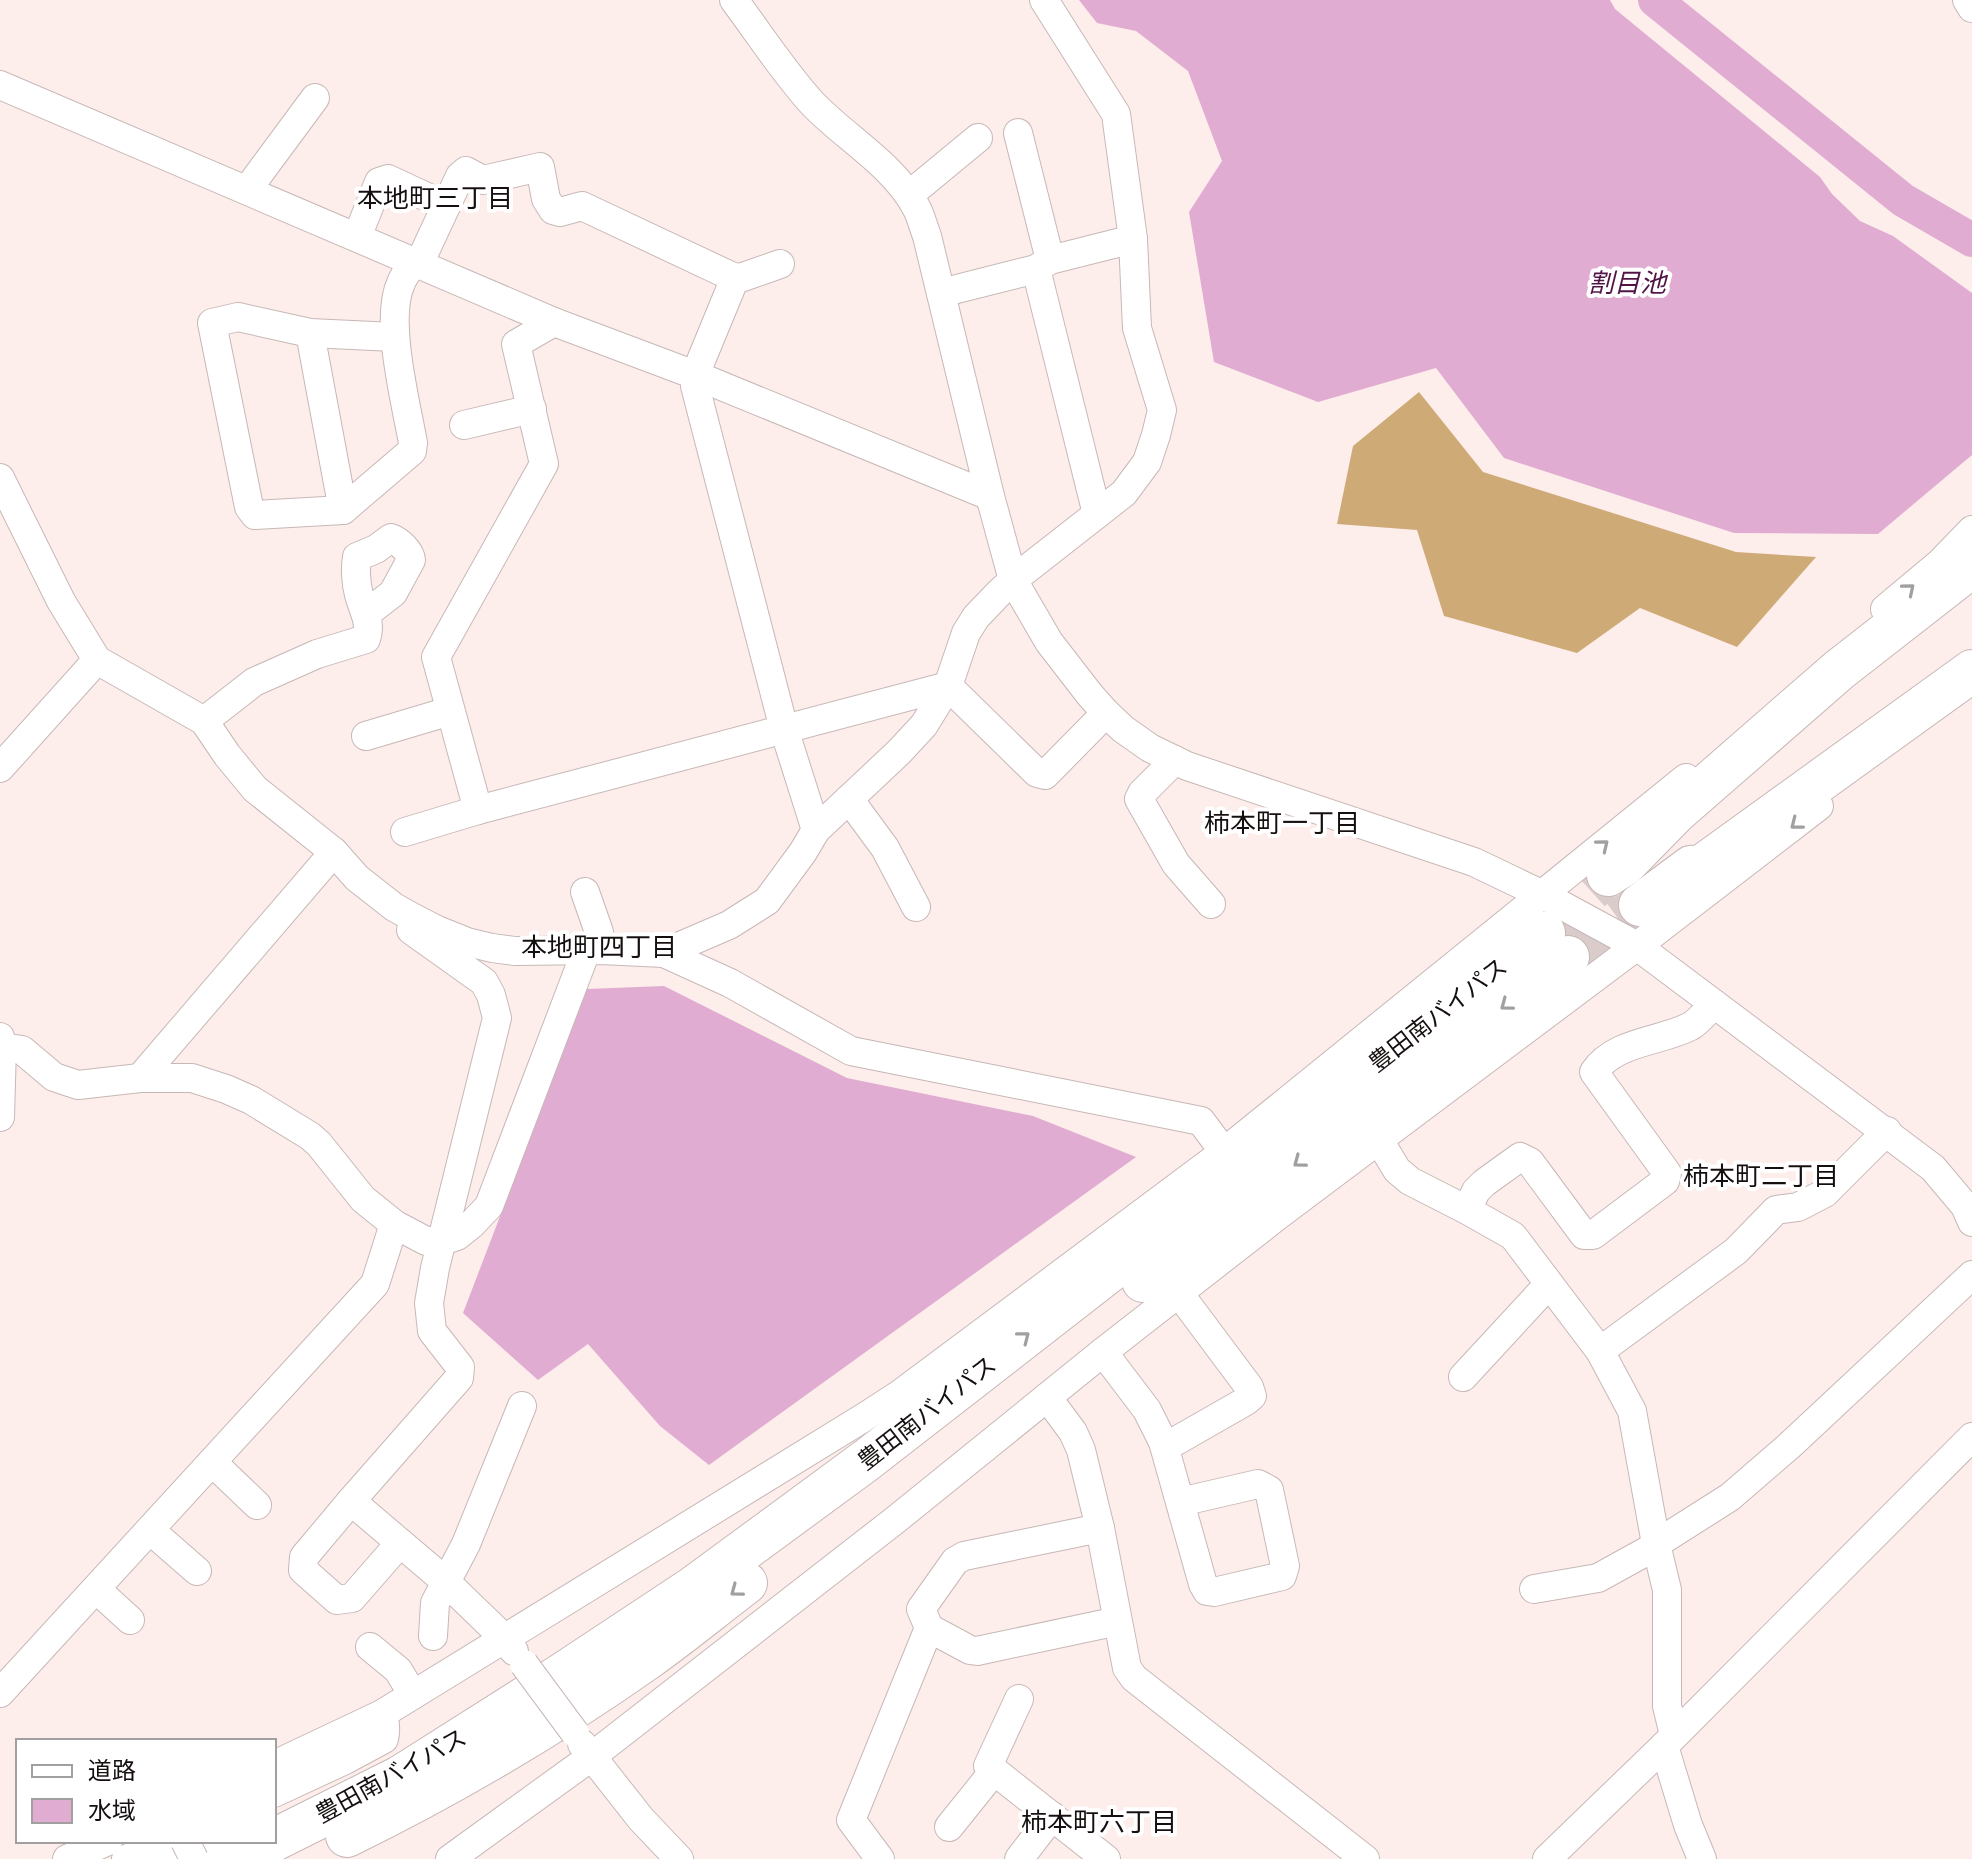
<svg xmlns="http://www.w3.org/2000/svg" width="1972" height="1859" font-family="'PT Sans Narrow','Noto Sans JP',sans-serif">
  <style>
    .forest { fill: #ceaa76 }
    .water { fill: #e1acd2 }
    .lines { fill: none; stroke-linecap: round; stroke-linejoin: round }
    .river { stroke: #e1acd2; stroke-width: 34 }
    .highway-tunnel { stroke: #daccca; stroke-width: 42; stroke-dasharray: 42 21; stroke-linecap: butt }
    .minor-casing { stroke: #c7b8b7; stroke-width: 30 }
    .highway-casing { stroke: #c7b8b7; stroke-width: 44 }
    .minor { stroke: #fff; stroke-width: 28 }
    .highway { stroke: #fff; stroke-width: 42 }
    .minor-bridge-casing { stroke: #c7b8b7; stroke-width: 30; stroke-linecap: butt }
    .minor-bridge { stroke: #fff; stroke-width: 28 }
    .oneway { stroke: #a19f9f }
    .labels { text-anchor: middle; stroke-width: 8; stroke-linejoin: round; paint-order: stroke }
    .street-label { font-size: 24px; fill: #15100f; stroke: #fff }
    .neighbourhood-label { font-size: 26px; fill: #15100f; stroke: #fff }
    .water-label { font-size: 26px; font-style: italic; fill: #521445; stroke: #fff }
  </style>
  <rect width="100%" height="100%" fill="#fdedeb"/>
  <polygon class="forest" points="1419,392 1483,472 1736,552 1816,557 1737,647 1640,608 1577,653 1444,616 1417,530 1337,524 1353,446"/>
  <g class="water">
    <polygon points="1079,0 1610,0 1615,9 1820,177 1832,194 1860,221 1893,236 1972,293 1972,455 1878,534 1734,533 1504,458 1436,368 1318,402 1214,362 1189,212 1222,161 1188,71 1136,31 1097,23"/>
    <polygon points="664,986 847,1078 1033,1116 1136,1157 709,1465 660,1426 588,1344 538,1380 463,1313 587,989"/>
  </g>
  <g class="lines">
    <polyline class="river" points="1655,0 1903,200 1972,240"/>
    <g class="highway-tunnel">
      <polyline points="1544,933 1608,875"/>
      <polyline points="1568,957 1640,905"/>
    </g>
    <defs>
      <g id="minor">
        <path d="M734 0C760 35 783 71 812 103 844 137 894 165 916 207 921 216 923 226 927 236L990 496 1013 580 1049 642 1090 695 1106 713 1123 729 1150 748 1187 766 1474 862 1543 895 1637 946 1933 1168 1965 1206 1972 1222"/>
        <polyline points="1967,0 1972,8"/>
        <polyline points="0,85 554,322 695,375 990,496"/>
        <polyline points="1018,133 1050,260"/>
        <polyline points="247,190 315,98"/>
        <polyline points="909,195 978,138"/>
        <polyline points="357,237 379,182 388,179 446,206"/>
        <polyline points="419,264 460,176 466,171 483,180 540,167 546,199 553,210 560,212 582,206 735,278 743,277 780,264"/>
        <polyline points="1036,269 1097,514"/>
        <polyline points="735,278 695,375 695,386 784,729 816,830"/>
        <polyline points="941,293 1036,269 1050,260 1133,239"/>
        <polyline points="554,322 516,344 544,464 436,657 478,810 948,686 1037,773 1045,775 1106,713"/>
        <polyline points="310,333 343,510"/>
        <path d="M394 337 310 333 238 317 212 323 249 507 255 515 343 510 412 451 413 443C406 403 384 319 401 283 404 275 410 268 414 262"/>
        <polyline points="464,425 532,409"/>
        <polyline points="0,478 61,601 97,660 204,721 227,755 255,789 334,852 357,878 394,907 410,916 437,930 467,942 492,948 515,951 601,950 664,953 730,983 851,1051 1201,1121 1224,1152"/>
        <polyline points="1885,609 1940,563 1972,530"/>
        <path d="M204 721 254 682 317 654 366 639C372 623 363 610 359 595 356 584 355 568 357 557L376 549 391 538C399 541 410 551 411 560L393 593 366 614"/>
        <polyline points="366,736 450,711"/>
        <polyline points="1175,760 1142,793 1139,799 1176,864 1211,904"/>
        <polyline points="0,768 97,660"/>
        <polyline points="849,799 885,848 916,907"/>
        <polyline points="405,832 478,810"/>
        <polyline points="585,892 599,932 601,950"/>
        <polyline points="411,930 484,982 491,995 497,1018 435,1268 429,1303 432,1331 460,1367 459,1378 351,1501 444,1580 504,1638 514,1651"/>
        <polyline points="664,953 729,925 767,901 803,852 816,830 899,752 924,725 948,686 966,633 976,617 999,593 1013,580 1124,493 1147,462 1156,435 1162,410 1137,328 1133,239 1116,114 1044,0"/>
        <polyline points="0,1037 2,1047 0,1117"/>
        <polyline points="2,1047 22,1050 54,1077 78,1085 140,1078 192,1078 226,1089 251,1100 310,1136 319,1144 363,1199 394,1224 426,1241 442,1241 457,1236 471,1225 489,1206 586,951"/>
        <polyline points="140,1078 334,852"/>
        <polyline points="1379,1140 1397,1170 1410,1181 1467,1210 1513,1236 1600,1351 1632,1411 1656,1544 1667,1590 1667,1706 1674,1735"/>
        <path d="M1467 1210 1476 1191 1484 1183 1520 1157 1530 1162 1584 1235H1593L1665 1181 1667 1173 1594 1072C1615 1041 1660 1042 1691 1026 1699 1021 1707 1011 1714 1004"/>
        <polyline points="1600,1351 1736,1251 1776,1210 1798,1207 1825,1193 1887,1131"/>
        <polyline points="1103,1352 1147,1410 1163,1442 1176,1441 1246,1401 1252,1396 1249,1387 1178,1292"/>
        <polyline points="1463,1377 1548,1285"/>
        <polyline points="1047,1397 1073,1432 1081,1450 1100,1528"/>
        <polyline points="1163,1442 1203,1584 1207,1591 1214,1592 1282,1576 1285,1566 1269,1490 1258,1484 1180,1502"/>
        <polyline points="212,1462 257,1505"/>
        <polyline points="351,1501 304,1557 303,1570 337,1600 352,1598 400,1543"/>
        <polyline points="150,1530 197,1571"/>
        <polyline points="1656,1544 1730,1497 1789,1446 1972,1275"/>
        <polyline points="96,1589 130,1620"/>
        <polyline points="1534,1589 1598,1578 1656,1546"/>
        <polyline points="1118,1621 977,1651 970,1650 929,1628 921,1609 955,1561 964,1556 1100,1528 1127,1668 1134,1678 1365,1859"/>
        <polyline points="433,1636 435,1603 466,1544 522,1406"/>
        <polyline points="370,1647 398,1670 413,1695"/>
        <polyline points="0,1693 375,1284 394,1224"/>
        <polyline points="1019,1699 988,1766 1106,1859"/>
        <polyline points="582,1744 641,1819 679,1859"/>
        <polyline points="1664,1746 1688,1825 1702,1859"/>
        <polyline points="274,1765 382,1714 863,1418 900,1394 1224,1152 1686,778"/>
        <path d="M274 1793 345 1760 384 1739C386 1730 386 1723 382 1714"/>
        <polyline points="949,1827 994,1771"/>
        <polyline points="67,1859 108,1841"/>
        <polyline points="126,1859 167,1841"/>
        <polyline points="450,1859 591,1757 894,1521 1103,1352 1276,1217 1637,946 1819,806"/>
        <polyline points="880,1859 851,1820 929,1628"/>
        <polyline points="1019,1859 1052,1816"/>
        <polyline points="1547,1859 1664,1746 1972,1437"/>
      </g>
      <g id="highway">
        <polyline points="1608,875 1625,864 1675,813 1839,670 1972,566"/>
        <polyline points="1640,905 1691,867 1702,866 1972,671"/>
        <polyline points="1143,1281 1568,957"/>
        <path d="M347 1836C451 1785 553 1725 648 1658 682 1634 713 1608 746 1583"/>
        <polyline points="274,1840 400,1777 561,1675 694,1587 868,1459 1544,933"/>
        <polyline points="167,1859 213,1841"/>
        <polyline points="236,1859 272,1841"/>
      </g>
    </defs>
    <use href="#minor" class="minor-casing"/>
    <use href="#highway" class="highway-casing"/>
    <use href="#minor" class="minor"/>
    <use href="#highway" class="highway"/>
    <defs>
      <g id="minor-bridge">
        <polyline points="524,1664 575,1733"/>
        <polyline points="185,1841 194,1859"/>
      </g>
    </defs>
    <use href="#minor-bridge" class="minor-bridge-casing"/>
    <use href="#minor-bridge" class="minor-bridge"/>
  </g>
  <defs><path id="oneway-chevron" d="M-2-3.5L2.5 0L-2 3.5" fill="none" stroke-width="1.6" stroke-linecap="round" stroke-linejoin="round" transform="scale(2)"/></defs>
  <g class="oneway">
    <use href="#oneway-chevron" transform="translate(1909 589) rotate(-40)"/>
    <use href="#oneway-chevron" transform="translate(1796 824) rotate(142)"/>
    <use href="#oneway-chevron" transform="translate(1603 845) rotate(-39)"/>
    <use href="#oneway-chevron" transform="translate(1506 1005) rotate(143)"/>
    <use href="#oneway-chevron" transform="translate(1299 1162) rotate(143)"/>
    <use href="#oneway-chevron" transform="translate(1024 1337) rotate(-38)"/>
    <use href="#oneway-chevron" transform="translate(736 1591) rotate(143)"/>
  </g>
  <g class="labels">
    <g class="street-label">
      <text transform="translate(1438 1015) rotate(-38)" y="8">豊田南バイパス</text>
      <text transform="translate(927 1413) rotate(-38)" y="8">豊田南バイパス</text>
      <text transform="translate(391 1776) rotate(-29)" y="8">豊田南バイパス</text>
    </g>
    <g class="neighbourhood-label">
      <text x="435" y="207">本地町三丁目</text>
      <text x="1282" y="832">柿本町一丁目</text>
      <text x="599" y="956">本地町四丁目</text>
      <text x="1761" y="1185">柿本町二丁目</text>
      <text x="1099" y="1831">柿本町六丁目</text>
    </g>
    <g class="water-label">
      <text x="1627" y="292">割目池</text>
    </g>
  </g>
  <rect x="16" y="1739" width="260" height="104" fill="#ffffff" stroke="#a19f9f" stroke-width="2"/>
  <rect x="32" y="1765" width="40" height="12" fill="#ffffff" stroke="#a19f9f" stroke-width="2"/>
  <text x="88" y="1779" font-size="24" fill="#15100f">道路</text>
  <rect x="32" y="1799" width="40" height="24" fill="#e1acd2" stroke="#a19f9f" stroke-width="2"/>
  <text x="88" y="1819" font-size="24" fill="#15100f">水域</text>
</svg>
